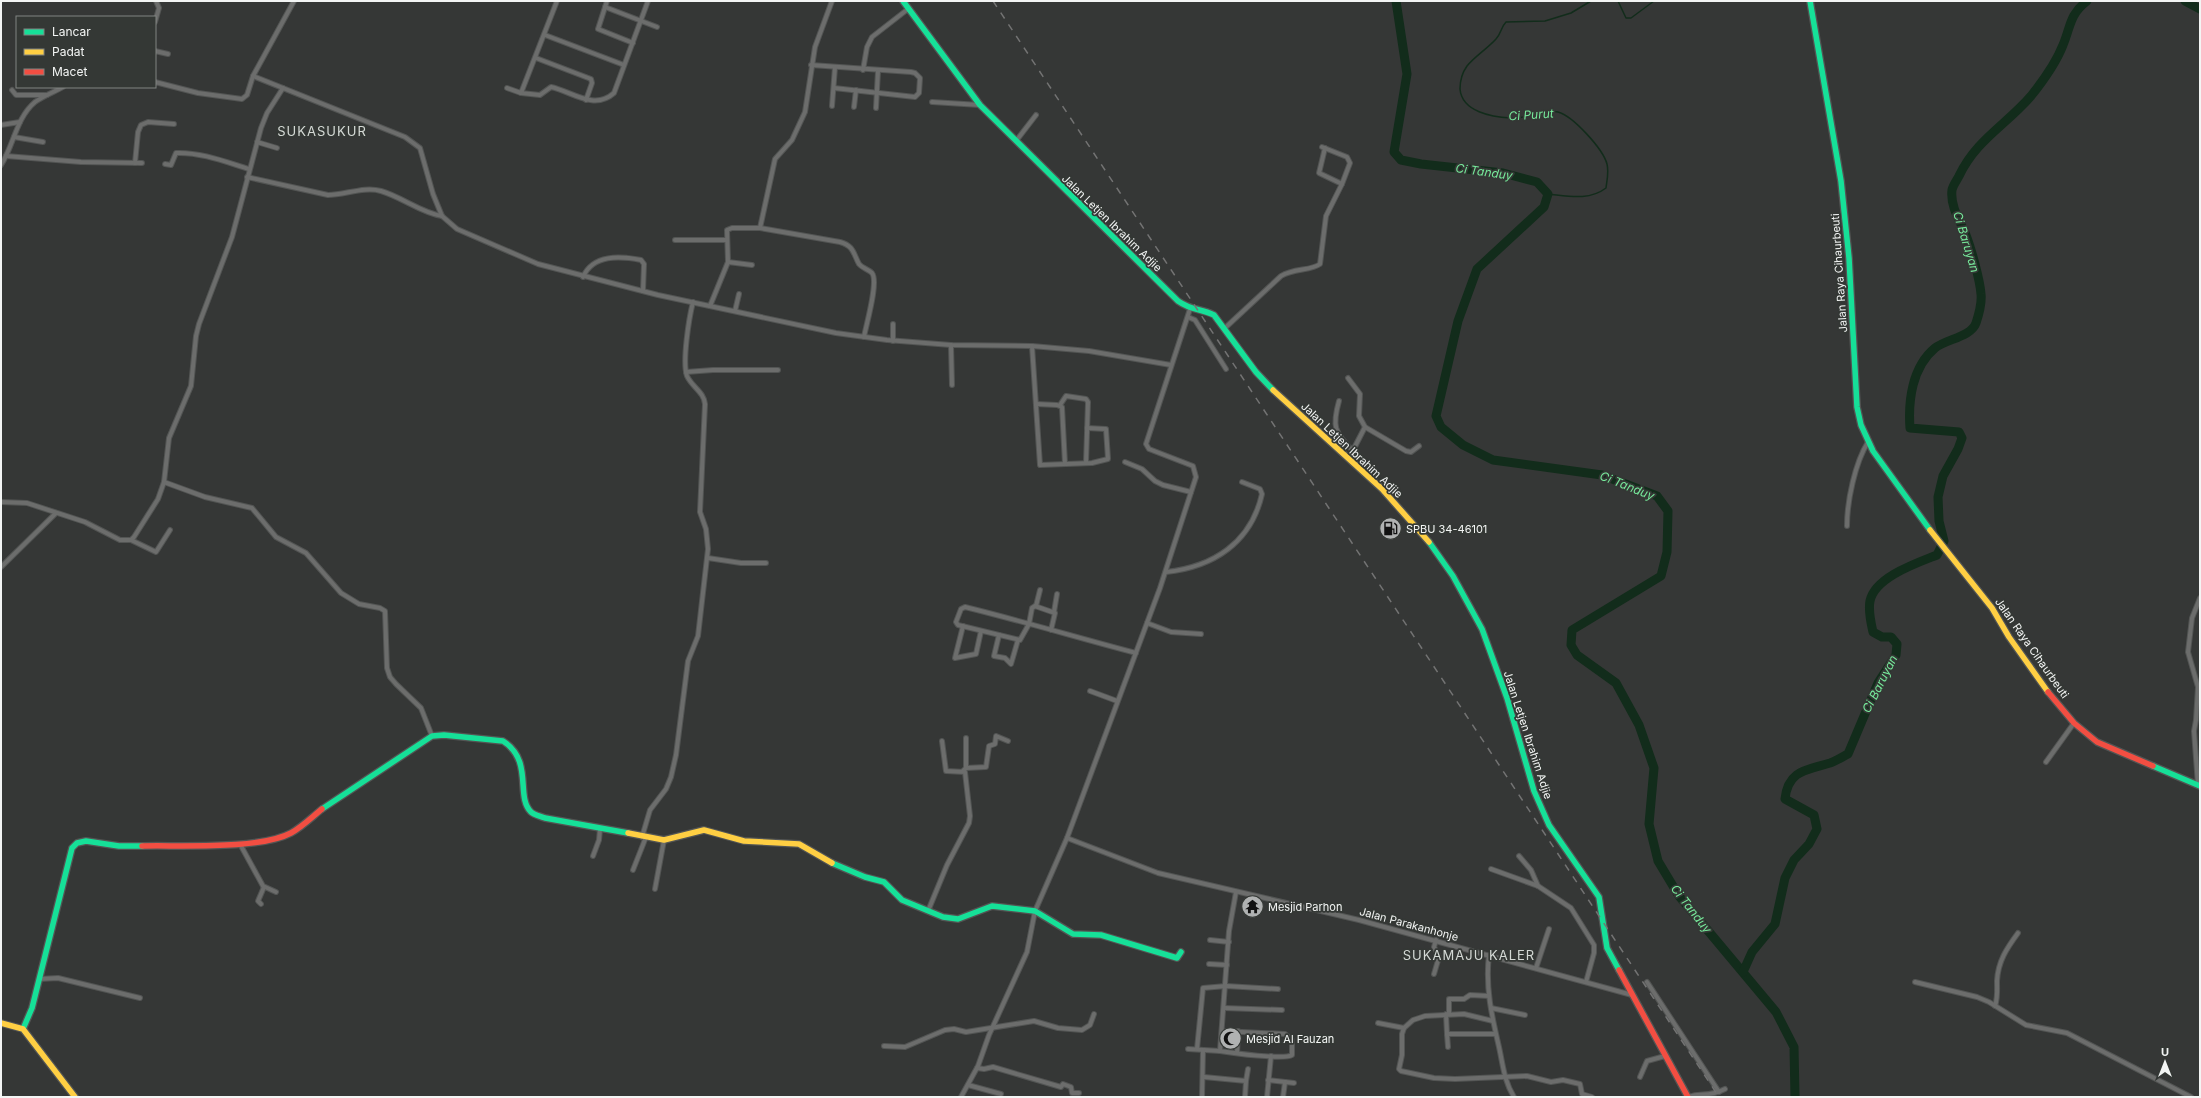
<svg xmlns="http://www.w3.org/2000/svg" width="2201" height="1098" font-family="Inter,sans-serif">
  <style>
    .lines { fill: none; stroke-linecap: round; stroke-linejoin: round }
    .stream { stroke: #122c1b; stroke-width: 1.5 }
    .river { stroke: #122c1b; stroke-width: 9 }
    .street-casing { stroke: #535554; stroke-width: 6 }
    .fast-casing { stroke: #535554; stroke-width: 8 }
    .slow-casing { stroke: #535554; stroke-width: 8 }
    .jam-casing { stroke: #535554; stroke-width: 8 }
    .street { stroke: #6c6d6c; stroke-width: 4 }
    .fast { stroke: #16e098; stroke-width: 5.5 }
    .slow { stroke: #ffcf43; stroke-width: 5.5 }
    .jam { stroke: #f24e42; stroke-width: 5.5 }
    .rail { stroke: #737373; stroke-width: 1.5; stroke-dasharray: 7 7; stroke-linecap: butt }
    .labels { text-anchor: middle; stroke-width: 3.5; stroke-linejoin: round; paint-order: stroke }
    .street-label { font-size: 11px; fill: #f3f5f4; stroke: #343835 }
    .poi-label { font-size: 11px; fill: #f3f5f4; stroke: #343835; text-anchor: start }
    .water-label { font-size: 12px; font-style: italic; fill: #77e99b; stroke: #343835 }
    .quarter-label { font-size: 13px; letter-spacing: 1px; fill: #d4d9d5; stroke: #343835 }
  </style>
  <rect width="100%" height="100%" fill="#353736"/>
  <g class="lines">
    <g class="stream">
      <polyline points="1618,1 1626,18 1631,18 1654,1"/>
      <path d="M1548 194C1568 196 1589 201 1606 188 1607 180 1609 172 1607 164 1603 149 1573 116 1558 112 1542 108 1527 120 1511 118 1492 117 1462 112 1460 89 1460 81 1462 73 1467 66 1475 56 1487 49 1496 39 1501 34 1501 27 1506 22L1545 21 1571 13 1591 1"/>
    </g>
    <g class="river">
      <polyline points="1396,1 1407,74 1394,152 1401,160 1421,164 1503,173 1537,182 1548,194 1544,207 1477,269 1458,321 1436,416 1441,427 1463,445 1493,460 1602,475 1657,496 1668,511 1667,552 1661,576 1572,630 1571,645 1577,655 1616,683 1639,725 1654,768 1649,824 1658,861 1679,896 1776,1012 1794,1047 1795,1097"/>
      <polyline points="2185,1 2200,9"/>
      <path d="M1743 972 1752 952 1775 924 1785 878 1794 860 1809 844 1817 829 1814 815 1785 799C1788 770 1807 770 1830 763 1836 761 1842 757 1848 754L1878 683 1896 655 1897 644 1891 637H1882L1873 632C1871 623 1868 611 1870 601 1875 577 1917 563 1937 555L1944 541 1939 521 1938 497 1943 476 1958 449 1962 438 1959 432 1910 428C1908 401 1912 367 1935 348 1946 339 1971 337 1976 323 1979 314 1982 303 1981 294 1980 280 1971 248 1966 235 1960 221 1950 206 1952 190 1953 185 1957 180 1959 176 1976 140 2006 125 2031 96 2043 81 2056 63 2063 45 2071 26 2069 15 2087 1"/>
    </g>
    <defs>
      <g id="street">
        <path d="M557 1 521 93 540 95 551 87C571 91 594 111 614 93L648 1"/>
        <polyline points="607,1 598,29 633,43"/>
        <polyline points="605,7 657,27"/>
        <polyline points="155,22 159,8 156,1"/>
        <polyline points="545,35 624,65"/>
        <polyline points="155,51 168,54"/>
        <polyline points="536,58 591,79 592,83 586,100"/>
        <polyline points="811,65 911,72 915,73 920,78 919,93 915,97 834,88"/>
        <polyline points="863,70 867,47 872,37 908,9"/>
        <polyline points="253,76 405,137 420,148 433,194 442,216 457,229 538,264 658,295 836,333 887,340 951,345 1032,346 1089,351 1171,365"/>
        <polyline points="155,82 198,93 242,99 247,95 253,76 294,1"/>
        <polyline points="507,88 521,93"/>
        <polyline points="12,90 16,95 47,95"/>
        <polyline points="932,102 980,105"/>
        <polyline points="832,106 835,67"/>
        <polyline points="854,107 856,90"/>
        <polyline points="876,108 878,71"/>
        <polyline points="1,125 20,122"/>
        <polyline points="14,137 43,142"/>
        <polyline points="1016,141 1036,115"/>
        <polyline points="257,142 277,148"/>
        <polyline points="1325,148 1319,173 1342,184"/>
        <polyline points="6,156 81,162 142,163"/>
        <polyline points="135,163 138,132 141,125 148,122 174,124"/>
        <path d="M165 164 171 165 176 153C201 152 226 162 249 169"/>
        <path d="M1 165C14 145 16 118 35 102 43 96 54 92 63 87"/>
        <path d="M247 177 328 195C345 195 364 186 381 191 402 197 421 213 442 216"/>
        <path d="M760 228 840 242C854 246 853 253 859 264 862 268 868 269 872 273 879 282 866 325 864 337"/>
        <polyline points="675,240 727,240"/>
        <polyline points="728,262 752,265"/>
        <path d="M583 277C593 254 620 256 641 260L644 264 643 291"/>
        <polyline points="710,306 728,262 727,230 732,228 760,228 775,159 792,140 805,112 815,47 832,1"/>
        <polyline points="735,311 739,294"/>
        <polyline points="1188,317 1195,320 1226,369"/>
        <path d="M1225 328 1281 276C1294 268 1311 271 1320 264L1326 216 1342 184 1350 163 1347 157 1322 147"/>
        <polyline points="893,341 893,324"/>
        <polyline points="951,345 952,385"/>
        <polyline points="1032,346 1040,465 1092,463 1108,459 1106,429 1087,428"/>
        <polyline points="686,372 713,370 778,370"/>
        <polyline points="1348,378 1360,394 1359,416 1365,427 1349,458"/>
        <path d="M1339 401C1332 426 1334 432 1353 451"/>
        <polyline points="1036,404 1057,405 1062,407 1065,464"/>
        <polyline points="1060,405 1066,396 1086,399 1088,402 1086,463"/>
        <polyline points="1365,427 1406,451 1411,452 1419,446"/>
        <polyline points="1125,462 1142,469 1155,481 1163,485 1191,492"/>
        <polyline points="164,482 205,497 252,508 276,537 306,553 341,593 359,604 380,608 385,611 387,668 390,677 396,684 421,708 432,736"/>
        <polyline points="1,502 27,503 85,522 120,540 131,540 134,537 158,499 164,482 169,438 191,386 196,336 199,324 232,237 261,128 267,113 283,88"/>
        <path d="M1847 526C1847 501 1855 463 1868 442"/>
        <polyline points="131,540 156,552 170,530"/>
        <polyline points="708,558 741,563 766,563"/>
        <polyline points="1,567 56,513"/>
        <path d="M1166 572C1213 567 1251 543 1262 494L1260 489 1242 482"/>
        <polyline points="1036,606 1040,590"/>
        <polyline points="1054,612 1057,594"/>
        <polyline points="1147,623 1171,632 1201,634"/>
        <polyline points="963,626 955,658 976,654 981,631"/>
        <path d="M1051 630 1055 613 1035 606 1032 608 1029 624 1020 640 958 625 956 622 961 609 965 607C1022 621 1079 638 1136 653"/>
        <polyline points="999,635 994,656 1005,658 1011,664 1018,640"/>
        <polyline points="1090,691 1117,701"/>
        <polyline points="966,738 966,768"/>
        <polyline points="2046,762 2074,723"/>
        <polyline points="963,771 966,768 986,767 989,746 995,744 996,736 1008,741"/>
        <polyline points="2198,785 2194,731 2196,720 2198,687 2188,652 2192,618 2200,598"/>
        <path d="M642 837 650 810 666 789 671 777 676 755 688 661 698 636 708 549 706 529 700 512 705 404C704 392 692 387 687 376 682 362 689 318 693 302"/>
        <polyline points="1067,838 1158,873 1359,920 1632,995"/>
        <polyline points="240,844 263,886 276,892"/>
        <polyline points="593,856 599,840 600,829"/>
        <polyline points="1519,856 1531,870 1538,886"/>
        <polyline points="1491,869 1538,886 1571,908 1594,945 1594,953 1586,982"/>
        <polyline points="633,870 646,837"/>
        <polyline points="655,889 664,840"/>
        <polyline points="261,904 258,901 264,887"/>
        <polyline points="928,911 947,865 969,823 970,816 965,772 946,771 942,741"/>
        <polyline points="1210,940 1229,942"/>
        <path d="M1489 955C1485 987 1492 1017 1499 1047 1503 1065 1504 1081 1514 1097"/>
        <polyline points="1209,964 1227,965"/>
        <polyline points="1536,968 1549,929"/>
        <polyline points="1434,974 1439,957 1434,947 1436,940"/>
        <polyline points="39,979 58,978 140,998"/>
        <polyline points="1647,982 1719,1092"/>
        <polyline points="1915,982 1977,997 1989,1002 2026,1025 2067,1033 2191,1097"/>
        <path d="M1995 1006C1998 997 1997 990 1997 981 1998 961 2007 948 2018 933"/>
        <polyline points="1224,1008 1282,1010"/>
        <polyline points="1491,1008 1525,1015"/>
        <polyline points="1446,1014 1447,1034"/>
        <polyline points="1449,1014 1449,999 1464,999 1470,995 1489,996"/>
        <polyline points="1493,1021 1464,1014 1425,1016 1413,1020 1404,1028 1402,1034 1402,1055 1399,1069 1401,1071 1434,1078 1455,1079 1527,1076 1551,1082 1563,1080 1580,1084 1582,1094 1592,1097"/>
        <polyline points="1378,1023 1404,1028"/>
        <path d="M1222 1031 1285 1034 1292 1040V1055C1284 1060 1232 1053 1220 1051L1229 931 1236 892"/>
        <polyline points="884,1046 905,1047 945,1030 954,1029 966,1032 1034,1021 1058,1028 1082,1030 1090,1025 1094,1014"/>
        <polyline points="1448,1047 1447,1034 1495,1034"/>
        <polyline points="1188,1049 1220,1051"/>
        <polyline points="1197,1049 1203,988 1226,986 1278,989"/>
        <polyline points="1237,1053 1238,1031"/>
        <polyline points="977,1068 984,1069 993,1067 1061,1087 1063,1084 1071,1087 1072,1093 1079,1093"/>
        <polyline points="1204,1077 1246,1081 1245,1097"/>
        <polyline points="1640,1077 1647,1061 1665,1056"/>
        <polyline points="1268,1080 1294,1083"/>
        <polyline points="1246,1081 1248,1069"/>
        <polyline points="968,1085 1001,1094"/>
        <polyline points="961,1097 978,1066 989,1035 1027,952 1035,911 1067,838 1160,588 1196,477 1193,466 1149,449 1146,444 1190,309"/>
        <polyline points="1202,1097 1203,1050"/>
        <polyline points="1267,1097 1271,1056"/>
        <polyline points="1283,1097 1285,1082"/>
        <path d="M1688 1097C1703 1092 1707 1098 1725 1089"/>
      </g>
      <g id="fast">
        <path d="M903 1 980 105 1178 301C1192 311 1200 308 1214 315L1256 372 1273 390"/>
        <polyline points="1810,1 1841,181 1849,258 1857,407 1861,425 1873,451 1930,530"/>
        <polyline points="1429,542 1453,576 1482,629 1507,698 1534,791 1549,825 1599,897 1607,948 1619,970"/>
        <polyline points="2153,766 2200,786"/>
        <path d="M322 809 432 736 444 735 503 741C534 761 515 796 531 812 534 815 540 816 545 818L628 833"/>
        <polyline points="832,863 865,877 884,882 902,900 943,917 958,919 992,906 1035,911 1073,934 1101,935 1177,958 1181,952"/>
        <polyline points="23,1029 32,1008 72,848 77,843 86,841 119,846 142,846"/>
      </g>
      <g id="slow">
        <polyline points="1273,390 1382,489 1429,542"/>
        <polyline points="1930,530 1992,608 2009,637 2048,692"/>
        <polyline points="628,833 664,840 704,830 744,841 799,844 832,863"/>
        <polyline points="1,1023 23,1029 75,1097"/>
      </g>
      <g id="jam">
        <polyline points="2048,692 2074,723 2097,742 2153,766"/>
        <path d="M142 846C179 845 259 850 291 833 302 827 312 817 322 809"/>
        <polyline points="1619,970 1688,1097"/>
      </g>
    </defs>
    <use href="#street" class="street-casing"/>
    <use href="#fast" class="fast-casing"/>
    <use href="#slow" class="slow-casing"/>
    <use href="#jam" class="jam-casing"/>
    <use href="#street" class="street"/>
    <use href="#fast" class="fast"/>
    <use href="#slow" class="slow"/>
    <use href="#jam" class="jam"/>
    <polyline class="rail" points="993,1 1719,1097"/>
  </g>
  <defs>
    <symbol id="fuel-disc" viewBox="-11 -11 22 22"><circle r="9.5" fill="#b0b2b2" stroke="#343835"/><path d="M-5.5-6h7V0h2V4h1.3V-2.5L3-4.5l.8-.8L6-3V5H2.5V1h-1V6h-7ZM-4.2-4.7v3.2H.2V-4.7Z" fill="#111"/></symbol>
    <symbol id="temple-disc" viewBox="-11 -11 22 22"><circle r="9.5" fill="#b0b2b2" stroke="#343835"/><path d="M0-6L5-2H3V0L6.5 2.5H4V6H1.5V3h-3V6H-4V2.5H-6.5L-3 0V-2H-5Z" fill="#111"/></symbol>
    <symbol id="mosque-disc" viewBox="-11 -11 22 22"><circle r="9.5" fill="#b0b2b2" stroke="#343835"/><path d="M3.5-4.9A6 6 0 1 0 3.5 4.9A5 5 0 1 1 3.5-4.9Z" fill="#111"/></symbol>
  </defs>
  <g fill-rule="evenodd">
    <use href="#fuel-disc" x="1378" y="516" width="25" height="25"/>
    <use href="#temple-disc" x="1240" y="894" width="25" height="25"/>
    <use href="#mosque-disc" x="1218" y="1026" width="25" height="25"/>
  </g>
  <g class="labels">
    <g class="street-label">
      <text transform="translate(1112 223) rotate(44)" y="4">Jalan Letjen Ibrahim Adjie</text>
      <text transform="translate(1839 273) rotate(-94)" y="4">Jalan Raya Cihaurbeuti</text>
      <text transform="translate(1352 450) rotate(43)" y="4">Jalan Letjen Ibrahim Adjie</text>
      <text transform="translate(2032 648) rotate(55)" y="4">Jalan Raya Cihaurbeuti</text>
      <text transform="translate(1528 735) rotate(72)" y="4">Jalan Letjen Ibrahim Adjie</text>
      <text transform="translate(1409 924) rotate(15)" y="4">Jalan Parakanhonje</text>
    </g>
    <g class="poi-label">
      <text x="1406" y="533">SPBU 34-46101</text>
      <text x="1268" y="911">Mesjid Parhon</text>
      <text x="1246" y="1043">Mesjid Al Fauzan</text>
    </g>
    <g class="water-label">
      <text transform="translate(1531 115) rotate(-4)" y="4">Ci Purut</text>
      <text transform="translate(1484 172) rotate(8)" y="4">Ci Tanduy</text>
      <text transform="translate(1966 242) rotate(73)" y="4">Ci Baruyan</text>
      <text transform="translate(1627 486) rotate(22)" y="4">Ci Tanduy</text>
      <text transform="translate(1880 684) rotate(-63)" y="4">Ci Baruyan</text>
      <text transform="translate(1691 909) rotate(52)" y="4">Ci Tanduy</text>
    </g>
    <g class="quarter-label">
      <text x="322" y="136">SUKASUKUR</text>
      <text x="1469" y="960">SUKAMAJU KALER</text>
    </g>
  </g>
  <rect width="2201" height="1098" fill="none" stroke="#f3f5f4" stroke-width="4"/>
  <rect x="16" y="16" width="140" height="72" fill="#343835" stroke="#808481"/>
  <rect x="24" y="29" width="20" height="6" fill="#16e098" stroke="#808481"/>
  <text x="52" y="36" font-size="12" fill="#f3f5f4">Lancar</text>
  <rect x="24" y="49" width="20" height="6" fill="#ffcf43" stroke="#808481"/>
  <text x="52" y="56" font-size="12" fill="#f3f5f4">Padat</text>
  <rect x="24" y="69" width="20" height="6" fill="#f24e42" stroke="#808481"/>
  <text x="52" y="76" font-size="12" fill="#f3f5f4">Macet</text>
  <g transform="translate(2165 1062)" stroke="#343835" stroke-width="3" paint-order="stroke">
  <path d="M0-3L7 15L0 10L-7 15Z" fill="#f3f5f4"/>
  <text y="-6" font-size="11" font-weight="bold" text-anchor="middle" fill="#f3f5f4">U</text>
  </g>
</svg>
